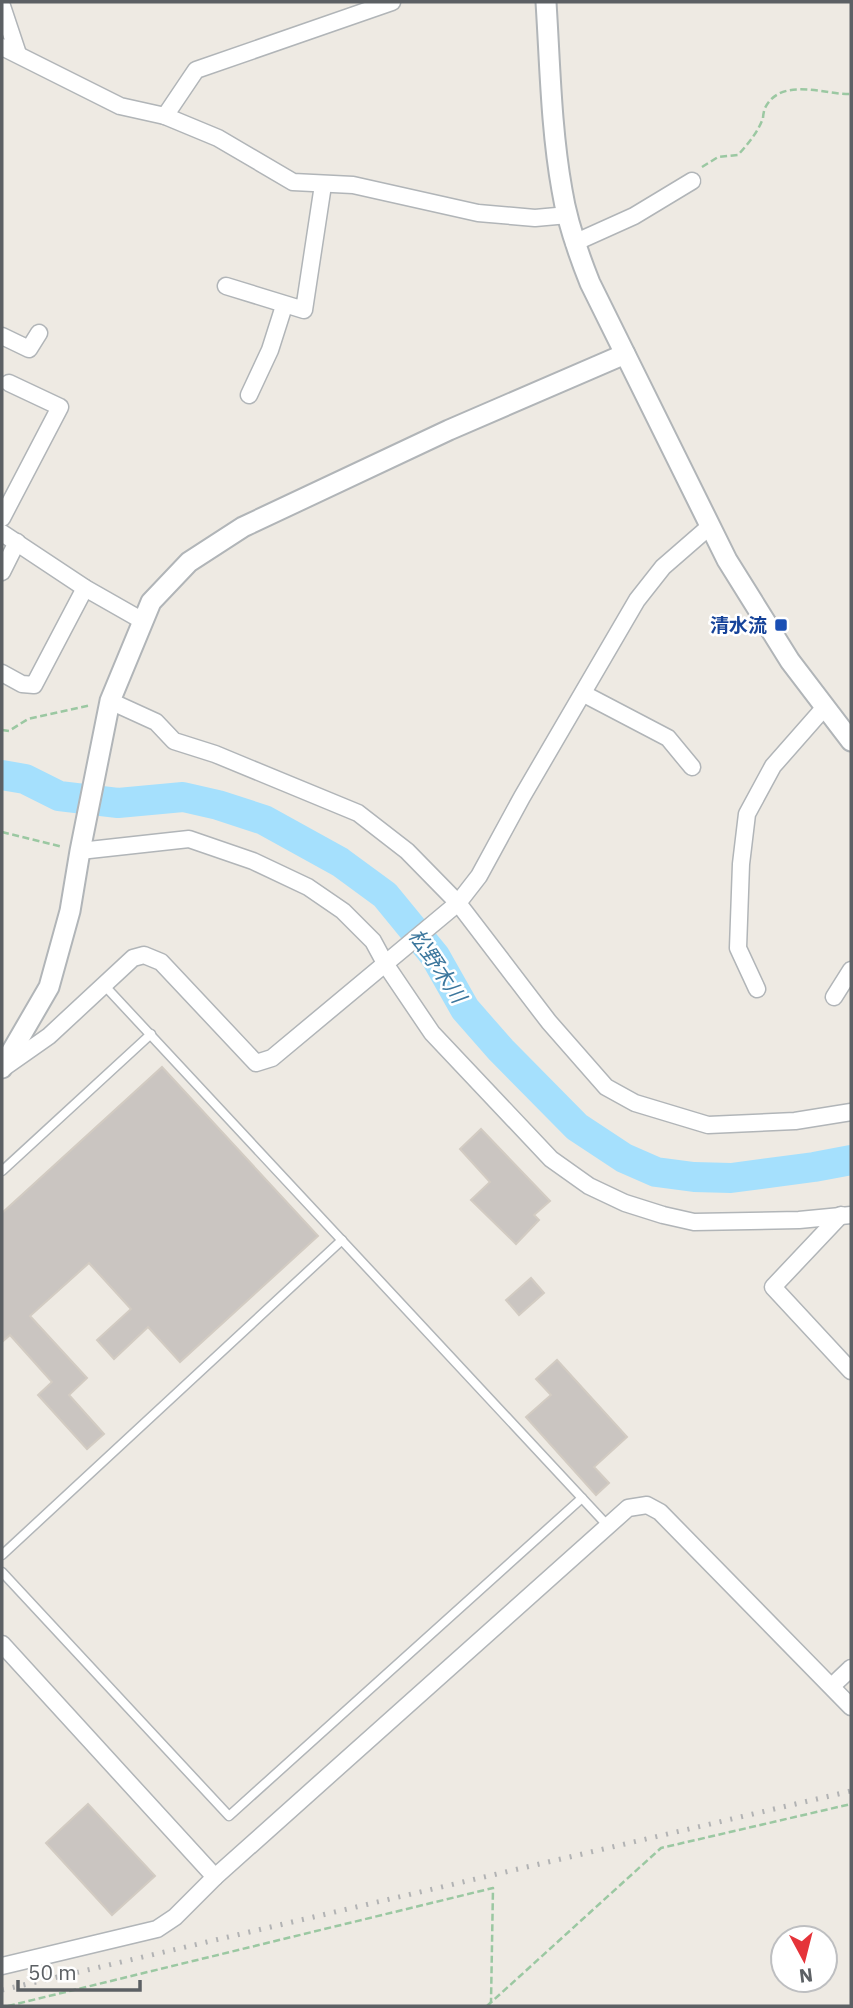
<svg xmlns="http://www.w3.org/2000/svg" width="853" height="2008" font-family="'IBM Plex Sans','Noto Sans JP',sans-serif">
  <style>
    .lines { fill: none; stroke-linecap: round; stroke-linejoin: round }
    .river { stroke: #a5e0fd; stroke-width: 30 }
    .building { fill: #cac5c1; stroke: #d2cbc2; stroke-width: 2 }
    .service-casing { stroke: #b1b5b8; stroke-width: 11 }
    .minor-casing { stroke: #b1b5b8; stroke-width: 19 }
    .tertiary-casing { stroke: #b1b5b8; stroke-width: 23 }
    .path { stroke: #9bc8a2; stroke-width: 2.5; stroke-dasharray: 7 3.5; stroke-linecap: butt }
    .service { stroke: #fff; stroke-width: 8 }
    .minor { stroke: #fff; stroke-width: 16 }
    .tertiary { stroke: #fff; stroke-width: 19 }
    .rail { stroke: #b2b3b4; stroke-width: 5; stroke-dasharray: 2 9; stroke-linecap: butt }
    .transit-dot { fill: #1a4fb4; stroke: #fff; stroke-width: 2.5 }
    .labels { text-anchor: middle; stroke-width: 5; stroke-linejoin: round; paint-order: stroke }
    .transit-label { font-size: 19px; font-weight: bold; fill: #164399; stroke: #fff; text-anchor: end }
    .water-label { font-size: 21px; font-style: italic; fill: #3c779d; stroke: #fff }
  </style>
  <rect width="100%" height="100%" fill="#eeeae3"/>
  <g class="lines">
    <polyline class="river" points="2,775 25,779 59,796 118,803 183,797 218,805 264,820 340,862 385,895 435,956 465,1009 501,1050 577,1127 624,1158 656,1172 694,1177 731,1178 814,1167 851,1160"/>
  </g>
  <g class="building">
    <polygon points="162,1067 318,1236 180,1362 148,1327 114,1359 97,1340 131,1309 89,1263 30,1316 87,1378 69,1395 104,1434 87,1449 38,1395 52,1382 10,1335 2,1342 2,1213"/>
    <polygon points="481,1129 550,1201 534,1215 539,1220 516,1244 471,1200 490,1182 460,1149"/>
    <polygon points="531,1278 544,1293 519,1315 506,1300"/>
    <polygon points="557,1360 627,1437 594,1467 609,1483 596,1495 526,1417 551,1395 536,1379"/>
    <polygon points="88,1804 155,1876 112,1915 46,1843"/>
  </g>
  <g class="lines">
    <defs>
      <g id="service">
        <polyline points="104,985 608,1526"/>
        <polyline points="2,1171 151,1034"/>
        <polyline points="2,1555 342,1240"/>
        <polyline points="2,1572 229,1816 582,1498"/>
      </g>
      <g id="minor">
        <polyline points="2,6 18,54"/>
        <polyline points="2,47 120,106 165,116 218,138 293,182 353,185 478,213 535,218 568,215"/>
        <polyline points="165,116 196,70 392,2"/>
        <polyline points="574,243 634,216 692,181"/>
        <polyline points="226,286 304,310 323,185"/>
        <polyline points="2,336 29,349 39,333"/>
        <polyline points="249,395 270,350 284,306"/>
        <polyline points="2,518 60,407 9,383"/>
        <polyline points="2,533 85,588 143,621"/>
        <polyline points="2,572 17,542"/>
        <polyline points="2,673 22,684 34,685 85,588"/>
        <polyline points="584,694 668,738 692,767"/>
        <polyline points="110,701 156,722 174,741 215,754 358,813 407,851 458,903 549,1022 606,1087 635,1103 708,1125 795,1121 851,1112"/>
        <polyline points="80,851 189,839 253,861 308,887 343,911 373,941 386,965 432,1033 551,1159 589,1186 625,1203 663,1215 694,1222 799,1220 851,1215"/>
        <polyline points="757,989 738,948 741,864 747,814 773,766 824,708"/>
        <polyline points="834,997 851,970"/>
        <polyline points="2,1069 49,1036 133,958 144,955 161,962 256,1063 272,1058 458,903 479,876 522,797 637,600 663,567 709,527"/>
        <polyline points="841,1215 773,1287 851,1371"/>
        <polyline points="2,1644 215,1877"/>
        <polyline points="832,1686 851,1668"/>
        <polyline points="2,1966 157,1929 175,1917 215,1877 628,1508 647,1505 660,1512 851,1707"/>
      </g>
      <g id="tertiary">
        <path d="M546 2C550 64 551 129 562 190 567 222 578 253 590 283L727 560 790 661 851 741"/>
        <polyline points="2,1068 49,987 70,911 80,851 110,701 151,602 189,562 243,527 449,430 625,354"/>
      </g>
    </defs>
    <use href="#service" class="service-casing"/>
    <use href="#minor" class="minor-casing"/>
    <use href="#tertiary" class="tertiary-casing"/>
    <g class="path">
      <path d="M702 167 718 157 738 155C748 144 758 132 763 118 763 117 764 109 765 108 781 76 825 95 851 94"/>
      <polyline points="2,730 9,731 28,719 91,705"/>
      <polyline points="2,832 63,847"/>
      <polyline points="8,2006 493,1888 491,2002"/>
      <polyline points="487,2006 661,1848 851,1804"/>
    </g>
    <use href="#service" class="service"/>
    <use href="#minor" class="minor"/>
    <use href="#tertiary" class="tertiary"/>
    <polyline class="rail" points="2,1990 851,1791"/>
  </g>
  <rect class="transit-dot" x="774" y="618" width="14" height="14" rx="3.5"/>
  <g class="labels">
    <g class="transit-label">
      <text x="767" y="632">清水流</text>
    </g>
    <g class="water-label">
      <text transform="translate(437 966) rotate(56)" y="7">松野木川</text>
    </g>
  </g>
  <rect width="853" height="2008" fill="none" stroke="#5c6064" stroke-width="7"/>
  <g transform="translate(804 1959) rotate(173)"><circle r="33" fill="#ffffff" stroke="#bebfc1" stroke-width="2"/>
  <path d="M0-5L12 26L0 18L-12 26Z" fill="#e53339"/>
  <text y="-10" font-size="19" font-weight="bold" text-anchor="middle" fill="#5c6064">N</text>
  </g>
  <path d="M18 1980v10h122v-10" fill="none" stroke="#5c6064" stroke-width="3.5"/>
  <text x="28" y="1980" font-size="21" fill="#5c6064" stroke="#ffffff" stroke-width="5" paint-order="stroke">50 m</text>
</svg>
